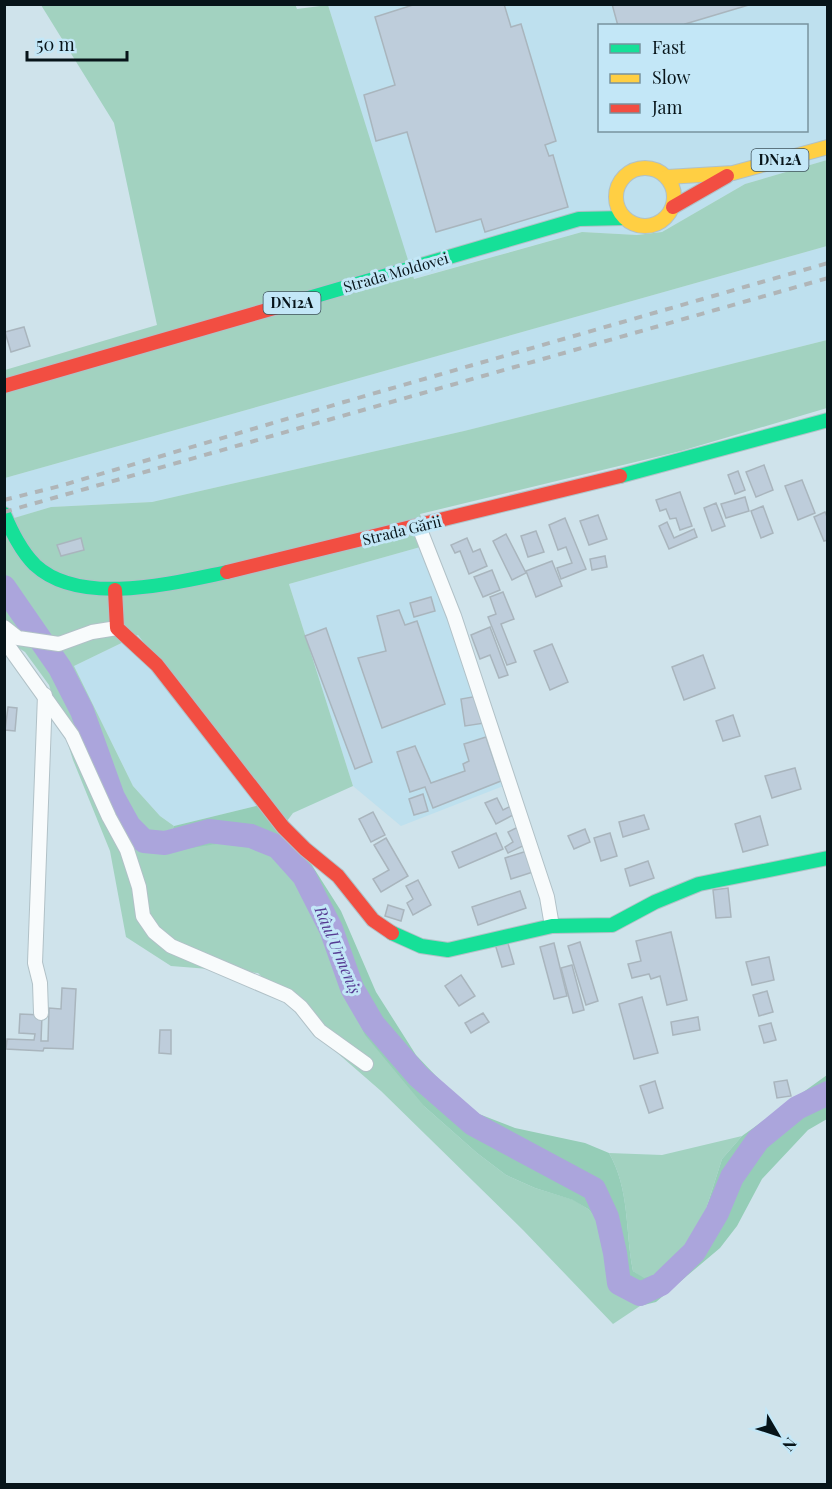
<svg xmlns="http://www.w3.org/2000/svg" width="832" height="1489" font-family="'Playfair Display',serif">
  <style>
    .built { fill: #bee0ee; fill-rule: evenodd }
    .green { fill: #a2d2c0 }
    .forest { fill: #95cdb7 }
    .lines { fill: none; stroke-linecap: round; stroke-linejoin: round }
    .river { stroke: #aba5dc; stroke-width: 24 }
    .building { fill: #becddb; stroke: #a9b5bd; stroke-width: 1.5 }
    .street-casing { stroke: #b1c1c7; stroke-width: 16 }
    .fast-casing { stroke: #b1c1c7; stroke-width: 16 }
    .slow-casing { stroke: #b1c1c7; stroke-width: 16 }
    .jam-casing { stroke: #b1c1c7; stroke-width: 16 }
    .street { stroke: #f8fbfc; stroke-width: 14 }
    .fast { stroke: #16e098; stroke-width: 14 }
    .slow { stroke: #ffcf43; stroke-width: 14 }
    .jam { stroke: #f24e42; stroke-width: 14 }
    .rail { stroke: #b0b5b7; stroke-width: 4; stroke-dasharray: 8 8; stroke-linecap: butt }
    .labels { text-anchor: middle; stroke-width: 6; stroke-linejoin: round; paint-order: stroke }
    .shield { fill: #c3e7f7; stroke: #3f535c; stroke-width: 1.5 }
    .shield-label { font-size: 14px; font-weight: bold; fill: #071419 }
    .street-label { font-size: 15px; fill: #071419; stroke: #c3e7f7 }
    .water-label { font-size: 16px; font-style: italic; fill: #553b93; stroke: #c3e7f7 }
  </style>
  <rect width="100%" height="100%" fill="#cfe3eb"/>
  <g class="built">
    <path d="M328 5H827V160L745 184 662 232 637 235 582 232 413 279ZM600 26H806V130H600Z"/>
    <polygon points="827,246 827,340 464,431 152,502 51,507 5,521 5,478"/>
    <polygon points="431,544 506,785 401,826 353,786 289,584"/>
    <polygon points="138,635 264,804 174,826 160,816 133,786 74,666"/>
  </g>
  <g class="green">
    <polygon points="295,4 297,9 328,5 414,279 582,232 637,235 662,232 745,184 827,160 827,246 5,478 5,370 157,325 114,123 41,5"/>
    <polygon points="827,340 827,408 681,451 420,514 431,544 289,584 353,786 293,813 284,825 138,635 74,666 133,786 160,816 174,826 172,830 184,848 237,841 262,847 278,861 301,885 324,943 425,1107 477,1153 506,1175 535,1188 574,1200 588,1209 597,1219 611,1273 625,1297 640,1306 613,1324 523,1230 381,1091 327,1044 258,973 171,966 126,937 110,851 73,760 49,685 25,652 5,639 4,521 51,507 152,502 464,431"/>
    <path d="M742 1136 722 1159 697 1237 682 1255 661 1274 644 1279 633 1271C625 1230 630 1190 609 1153L662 1155Z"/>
  </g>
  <path class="forest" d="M264 804 308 859 341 911 376 992 416 1055 453 1094 479 1114 515 1128 585 1143 609 1153C630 1190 625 1230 633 1271L644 1278 661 1274 682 1255 697 1237 722 1159 742 1136 827 1075V1119L808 1130 762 1179 737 1226 720 1248 656 1302 640 1306 625 1297 611 1273 597 1219 588 1209 573 1200 535 1188 506 1175 477 1153 425 1107 365 1035 324 943 301 885 278 861 262 847 237 841 184 849 172 830 174 826Z"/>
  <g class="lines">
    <polyline class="river" points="4,587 60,668 82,711 113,797 129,826 144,841 165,843 209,831 251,836 278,847 304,876 331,929 352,988 373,1024 418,1076 473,1124 594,1189 607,1217 615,1253 619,1283 640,1294 661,1284 694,1252 717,1213 732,1177 758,1140 797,1108 828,1093"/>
  </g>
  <g class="building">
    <polygon points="416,4 504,4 511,27 521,24 556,141 545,145 549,156 553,155 568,207 485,232 481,219 436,232 407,132 376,141 364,95 395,85 375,17"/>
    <polygon points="612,4 752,4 685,24 686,26 618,26"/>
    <polygon points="24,327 30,346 11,352 5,332"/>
    <polygon points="764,465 773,490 756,497 746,472"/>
    <polygon points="738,471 745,490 735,494 728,475"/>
    <polygon points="802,480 815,513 798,520 785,486"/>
    <polygon points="680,492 692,526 680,530 676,518 670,519 666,509 660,511 656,500"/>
    <polygon points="745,497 749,511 726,518 721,504"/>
    <polygon points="716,503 725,526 712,531 704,508"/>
    <polygon points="763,506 773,533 761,538 751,511"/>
    <polygon points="825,512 828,519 828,540 824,541 814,517"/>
    <polygon points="598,515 607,539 589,545 580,521"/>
    <polygon points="565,518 586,569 561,579 557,568 572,563 566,547 558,550 549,525"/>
    <polygon points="667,522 674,538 694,529 697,537 669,549 659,526"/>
    <polygon points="536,531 544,552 528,557 521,536"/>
    <polygon points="506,534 526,573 512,580 493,541"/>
    <polygon points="81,538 84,550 61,556 57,545"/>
    <polygon points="467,538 473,552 480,549 487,566 469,574 460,551 455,553 451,545"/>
    <polygon points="605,556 607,567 592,570 590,559"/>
    <polygon points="552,561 562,586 536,597 526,571"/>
    <polygon points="492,570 500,590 483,597 474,577"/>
    <polygon points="503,592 514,619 501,624 516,662 507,665 488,617 496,614 490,597"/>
    <polygon points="431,597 435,611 414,617 410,603"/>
    <polygon points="399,610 405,625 417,621 445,704 382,728 358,658 386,651 377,616"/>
    <polygon points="490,627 508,675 499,678 490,655 480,659 471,635"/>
    <polygon points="326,628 372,762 355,769 305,636"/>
    <polygon points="552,644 568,682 550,690 534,651"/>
    <polygon points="703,655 715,688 684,700 672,667"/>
    <polygon points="478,696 485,723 465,726 461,699"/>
    <polygon points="8,707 17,708 15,731 5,730"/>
    <polygon points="733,715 740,736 723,741 716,721"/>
    <polygon points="486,737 501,781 433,808 425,787 410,792 397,752 415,746 431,783 465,771 463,764 469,761 464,744"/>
    <polygon points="795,768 801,789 772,798 765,776"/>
    <polygon points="423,794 428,811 414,815 409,799"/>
    <polygon points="497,798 503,810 511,806 515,814 496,824 485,803"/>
    <polygon points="373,812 385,835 371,842 359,819"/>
    <polygon points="644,815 649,829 623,837 619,822"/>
    <polygon points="760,816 768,845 743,852 735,824"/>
    <polygon points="520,826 529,843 508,853 505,847 513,842 508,832"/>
    <polygon points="585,829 590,842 574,849 568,836"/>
    <polygon points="496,833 503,849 459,868 452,852"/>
    <polygon points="610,833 617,856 601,861 594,838"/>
    <polygon points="386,838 408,876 381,892 373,879 389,870 374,845"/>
    <polygon points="527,851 533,872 511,879 505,858"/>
    <polygon points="648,861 654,878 630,886 625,869"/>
    <polygon points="418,880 431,905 413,915 407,903 413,899 406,886"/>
    <polygon points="728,888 731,917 716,918 713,890"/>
    <polygon points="520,891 526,908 478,925 472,907"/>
    <polygon points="388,905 404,910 401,921 385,916"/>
    <polygon points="671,932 687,1000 667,1005 660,976 651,979 649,974 632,978 628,964 641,961 636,941"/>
    <polygon points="507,940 514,964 502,967 495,944"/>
    <polygon points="580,942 598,1001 586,1005 568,946"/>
    <polygon points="554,943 567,996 554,999 540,947"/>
    <polygon points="769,957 774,980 752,985 746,962"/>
    <polygon points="572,965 584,1010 573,1013 561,968"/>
    <polygon points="461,975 475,996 459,1006 445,986"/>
    <polygon points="62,988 76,989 73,1049 44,1048 43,1051 6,1049 7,1039 34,1040 35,1034 19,1033 20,1014 42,1015 41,1041 48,1041 49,1008 61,1009"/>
    <polygon points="767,991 773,1012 759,1016 753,995"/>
    <polygon points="642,997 658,1053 634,1059 619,1004"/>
    <polygon points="483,1013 489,1022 471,1033 465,1023"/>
    <polygon points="698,1017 700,1030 673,1035 671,1022"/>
    <polygon points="771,1023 776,1040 764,1043 759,1026"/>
    <polygon points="160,1030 171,1030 171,1054 159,1053"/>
    <polygon points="787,1080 791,1096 777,1098 774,1082"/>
    <polygon points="655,1081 663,1108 649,1113 640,1086"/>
  </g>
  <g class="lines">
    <defs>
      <g id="street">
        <polyline points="419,527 454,616 547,897 552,926"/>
        <polyline points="4,627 18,638 59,644 92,632 117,628"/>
        <polyline points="4,640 72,735 109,817 127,850 139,887 143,916 154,932 171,946 288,996 301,1007 320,1031 366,1064"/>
        <polyline points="41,1013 40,983 35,963 45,695"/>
      </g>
      <g id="fast">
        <polyline points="295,302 579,219 624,218"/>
        <polyline points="620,476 828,420"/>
        <path d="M4 514C12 532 21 551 35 565 80 607 173 583 227 572"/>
        <polyline points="392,933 421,946 448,950 552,926 612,925 655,902 699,884 828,858"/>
      </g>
      <g id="slow">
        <circle cx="645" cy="197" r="29"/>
        <polyline points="667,177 733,173 828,147"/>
      </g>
      <g id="jam">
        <polyline points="673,207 727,176"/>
        <polyline points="4,386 295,302"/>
        <polyline points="227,572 620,476"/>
        <polyline points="115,590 117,628 157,665 283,827 305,849 338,876 373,920 392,933"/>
      </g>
    </defs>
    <use href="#street" class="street-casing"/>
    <use href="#fast" class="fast-casing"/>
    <use href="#slow" class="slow-casing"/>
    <use href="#jam" class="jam-casing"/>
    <use href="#street" class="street"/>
    <use href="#fast" class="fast"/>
    <use href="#slow" class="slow"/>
    <use href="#jam" class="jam"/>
    <g class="rail">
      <polyline points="4,500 60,486 344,402 828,263"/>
      <polyline points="4,512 828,278"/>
    </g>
  </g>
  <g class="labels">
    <g class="shield">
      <rect x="751.5" y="149" width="57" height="22" rx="4.5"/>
      <rect x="263.5" y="292" width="57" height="22" rx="4.5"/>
    </g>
    <g class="shield-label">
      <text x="780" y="165">DN12A</text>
      <text x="292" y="308">DN12A</text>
    </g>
    <g class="street-label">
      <text transform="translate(396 273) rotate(-16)" y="5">Strada Moldovei</text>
      <text transform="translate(402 531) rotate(-14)" y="5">Strada Gării</text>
    </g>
    <g class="water-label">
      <text transform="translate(338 950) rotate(67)" y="6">Râul Urmeniș</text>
    </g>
  </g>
  <rect width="832" height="1489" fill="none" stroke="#071419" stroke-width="12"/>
  <rect x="598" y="24" width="210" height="108" fill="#c3e7f7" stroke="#78939e" stroke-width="1.5"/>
  <rect x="610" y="44" width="30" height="9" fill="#16e098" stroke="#78939e" stroke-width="1.5"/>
  <text x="652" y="54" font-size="18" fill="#071419">Fast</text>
  <rect x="610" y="74" width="30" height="9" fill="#ffcf43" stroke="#78939e" stroke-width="1.5"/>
  <text x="652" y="84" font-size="18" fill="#071419">Slow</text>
  <rect x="610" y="104" width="30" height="9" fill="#f24e42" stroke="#78939e" stroke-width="1.5"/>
  <text x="652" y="114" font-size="18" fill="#071419">Jam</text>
  <g transform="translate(778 1435) rotate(129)" stroke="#c3e7f7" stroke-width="4.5" paint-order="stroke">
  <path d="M0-4.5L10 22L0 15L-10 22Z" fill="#071419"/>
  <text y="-9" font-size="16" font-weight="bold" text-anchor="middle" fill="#071419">N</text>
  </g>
  <path d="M27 51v9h100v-9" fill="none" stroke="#071419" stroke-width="3"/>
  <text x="36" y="51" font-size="18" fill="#071419" stroke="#c3e7f7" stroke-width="4.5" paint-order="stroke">50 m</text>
</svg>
